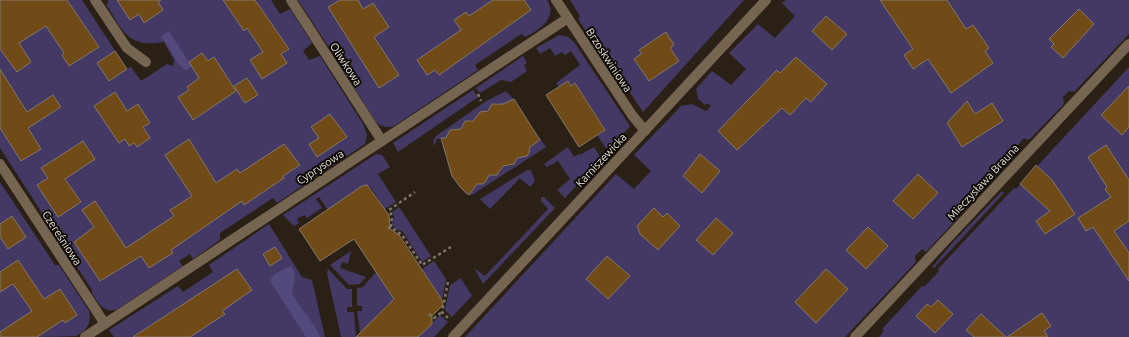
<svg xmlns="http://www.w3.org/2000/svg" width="1129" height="337" font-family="Ubuntu,sans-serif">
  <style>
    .green { fill: #433964 }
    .forest { fill: #54497c }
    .building { fill: #704a17; stroke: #84786b }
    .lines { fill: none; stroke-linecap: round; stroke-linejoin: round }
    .path { stroke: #7e756d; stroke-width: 2.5; stroke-dasharray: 3 3; stroke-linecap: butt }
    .minor { stroke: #766551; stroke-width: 10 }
    .labels { text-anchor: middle; stroke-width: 4; stroke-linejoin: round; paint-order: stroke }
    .street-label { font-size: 11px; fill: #e7e0d9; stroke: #0f0b07 }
  </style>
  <rect width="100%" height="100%" fill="#2a2016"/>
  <g class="green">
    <path d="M0 0H82L127 69 131 67 141 81 167 64 173 66 174 60 164 42C127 48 123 31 106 4L109 2 107 0H271L280 14 290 9 312 43 303 51 309 60 320 56 363 124 367 135 365 144 277 203 273 198 220 233V240L193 259 190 254 179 261 183 266 116 310C102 312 98 303 92 293V290L0 148Z"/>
    <path d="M298 0H547C558 18 540 29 526 37L521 34 475 65 478 70 394 126C388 128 381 127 376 122L335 58 343 53 336 41 328 46Z"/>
    <polygon points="570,0 744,0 643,112 625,85 621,86 578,19 580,16"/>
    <polygon points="786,0 1129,0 1129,34 1074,92 1069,91 1063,97 1064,104 1031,138 1027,140 1024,138 1017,146 1016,155 994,178 982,184 974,193 972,201 966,209 926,252 922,249 915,256 916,262 845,337 465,337 616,174 634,189 651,171 634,155 681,106 692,104 706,111 711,106 707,103 705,105 698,99 696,89 712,71 731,85 746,69 729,53 758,24 775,38 795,16 782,3"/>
    <polygon points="559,35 568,37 574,42 630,126 608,151 597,135 605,129 575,83 571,86 568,81 559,87 556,83 580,65 571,51 565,55 562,52 555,56 550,48 540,54 536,48"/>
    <polygon points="523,56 527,63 524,65 527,71 511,82 501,80 480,93 476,88"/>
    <polygon points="1129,67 1129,337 879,337 884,331 882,329 922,286 924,287 939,271 938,269 1014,188 1016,189"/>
    <polygon points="473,90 478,97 398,152 393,143"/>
    <polygon points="506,91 514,100 501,105 499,103 493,104 491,111 479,113 476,116 477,120 465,121 463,125 464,129 451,130 450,138 437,139 434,146 433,141 436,136 486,101"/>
    <polygon points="539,137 546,147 472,195 466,194 461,188 468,192 472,184 483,184 486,181 486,175 498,174 501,171 500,166 505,164 508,166 512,165 515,162 514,157 527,156 530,152 528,148 537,142"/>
    <polygon points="568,147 574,157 579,154 580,155 594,147 601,158 565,198 557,190 570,179 558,161 547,167 544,164"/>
    <polygon points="376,154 382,155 390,167 378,174 396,202 385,209 371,188 366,186 328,210 319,197 316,199 322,208 307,218 304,215 297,219 299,223 294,226 283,215"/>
    <polygon points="527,170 531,170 535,181 530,187 520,178 490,209 480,199"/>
    <path d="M0 182 55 265H59L89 311C92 323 86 332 76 336 68 337 13 337 0 337Z"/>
    <polygon points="1002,191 1004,193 934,268 932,267 954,241"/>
    <polygon points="541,197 544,197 555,208 483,284 474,268 485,276 548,209 541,201"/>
    <polygon points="399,207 431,256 422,262 403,232 396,229 392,224 394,217 392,212"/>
    <polygon points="269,224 302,277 312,280 325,337 114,337 109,330 178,286 183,292 213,272 209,265"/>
    <polygon points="351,251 348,264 342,262 340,268 366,277 360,284 349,285 330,265"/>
    <polygon points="434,261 446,279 442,300 422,269"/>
    <polygon points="328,269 347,289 352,289 352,307 347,307 347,312 354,312 356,337 341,337 327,273"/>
    <polygon points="376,272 403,313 400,316 388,304 360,333 357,311 362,311 362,306 357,306 357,288 363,287"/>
    <polygon points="461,278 472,296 452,317 445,310 450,285"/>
    <polygon points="440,315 448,322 434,337 418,337"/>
  </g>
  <g class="forest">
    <path d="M169 31 192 67 186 70C173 62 171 47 161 37Z"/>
    <path d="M291 266C298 275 293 283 292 293 300 309 314 321 320 337H306L270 281C273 272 283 270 291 266Z"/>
  </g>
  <g class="building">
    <polygon points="0,0 67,0 99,47 69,66 62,55 64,53 46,26 19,43 31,62 17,72 0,49"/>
    <polygon points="117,0 161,0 158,2 163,10 144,23 139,14 130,20"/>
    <polygon points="223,0 255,0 289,49 281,54 287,63 262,79 250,60 263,52 247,28 244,31"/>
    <polygon points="340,0 358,0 363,9 373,3 389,27 374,37 399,75 379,88 328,7"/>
    <polygon points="493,0 524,0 531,10 439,75 435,70 427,75 417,60 461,30 454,20 466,12 469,16"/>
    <polygon points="880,0 947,0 966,29 973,25 989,48 985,51 993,63 951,93 928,59 913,69 904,55 913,49"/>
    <polygon points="1079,9 1094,24 1063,58 1051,47 1054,44 1049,39"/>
    <polygon points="826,16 847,34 832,50 812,31"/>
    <polygon points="666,32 674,45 670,48 679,61 649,81 634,59 642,53 639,50"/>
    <polygon points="115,51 127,69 109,81 97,63"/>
    <polygon points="202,53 208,61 214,57 236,91 193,120 178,97 189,90 187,87 199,78 189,62"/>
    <polygon points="796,57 827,84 811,102 806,98 790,115 782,108 737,150 718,131 777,70 780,73"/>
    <polygon points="0,69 27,112 53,95 61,107 28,128 41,149 21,161 0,128"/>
    <polygon points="247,78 258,95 245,103 234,86"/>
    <polygon points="568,81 571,86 575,83 605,130 579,147 546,95"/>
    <polygon points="1129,86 1129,127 1122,135 1101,115"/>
    <polygon points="115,92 127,111 138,104 150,123 143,127 150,138 137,147 134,143 129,146 125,139 119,143 94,106"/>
    <polygon points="514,99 540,140 530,147 529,153 527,156 517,158 514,164 503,166 497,175 489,175 486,181 483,184 477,184 469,195 461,188 452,176 441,138 446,138 450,130 461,129 465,121 473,121 480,112 488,111 492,104 503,104"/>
    <polygon points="967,101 975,114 992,103 1003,121 962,147 947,123"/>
    <polygon points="330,114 347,137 317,157 309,144 319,138 311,127"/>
    <polygon points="189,139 216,183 237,169 240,173 284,144 300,165 283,176 284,178 244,205 242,201 171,250 173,253 149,268 141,256 100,281 74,242 94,227 82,210 95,201 126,248 174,216 170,210 192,196 165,155"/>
    <polygon points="83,141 95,159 65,179 81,202 58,217 37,185 48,178 41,168"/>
    <polygon points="1106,145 1129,180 1129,221 1114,231 1129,253 1129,281 1093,227 1086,231 1078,218 1111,197 1105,189 1107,187 1088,157"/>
    <polygon points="700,154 720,171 702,193 683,176"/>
    <polygon points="1036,165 1052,180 1075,214 1045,234 1036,221 1050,211 1020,184"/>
    <polygon points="918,174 938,193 913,219 893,201"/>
    <polygon points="367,185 389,215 390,229 399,235 442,300 443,305 432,316 432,324 418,337 356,337 394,299 354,239 320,261 299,229 362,186"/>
    <polygon points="654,208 663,217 667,213 680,226 658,250 640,234 637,226"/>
    <polygon points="12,216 26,237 8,249 0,237 0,224"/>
    <polygon points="716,218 733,233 713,255 696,240"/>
    <polygon points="868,227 888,246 866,269 846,250"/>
    <polygon points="275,247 282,258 270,266 263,254"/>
    <polygon points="607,256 630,276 608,299 586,279"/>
    <polygon points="18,260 44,299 60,289 77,315 65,323 63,320 37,337 0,337 0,332 32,311 13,284 0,292 0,272"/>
    <polygon points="237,269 252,290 222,311 225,314 190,337 133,337"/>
    <polygon points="826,269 848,289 816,323 795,302"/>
    <polygon points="938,300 953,314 935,333 916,316 927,304 931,307"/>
    <polygon points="1042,313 1051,326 1044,331 1048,337 1007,337"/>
    <polygon points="981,314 1006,337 974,337 966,330"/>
  </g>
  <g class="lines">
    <g class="path">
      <polyline points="478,94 481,101"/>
      <polyline points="391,227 392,216 389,210 415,192"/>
      <polyline points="388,228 391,227 402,235 422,265 451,247"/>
      <polyline points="448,282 442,312 450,320"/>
      <polyline points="429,314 434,318 442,312"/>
    </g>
    <g class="minor">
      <polyline points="95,0 127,48 146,62"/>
      <polyline points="291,0 382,141"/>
      <polyline points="556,0 632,115 645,131"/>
      <polyline points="0,164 105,324"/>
      <polyline points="85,337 568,18"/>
      <polyline points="453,337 766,0"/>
      <polyline points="855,337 1129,44"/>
    </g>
  </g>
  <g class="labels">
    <g class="street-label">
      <text transform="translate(609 60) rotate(57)" y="4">Brzoskwiniowa</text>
      <text transform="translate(346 64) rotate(57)" y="4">Oliwkowa</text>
      <text transform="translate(601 160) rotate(-47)" y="4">Karniszewicka</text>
      <text transform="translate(320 167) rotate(-33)" y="4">Cyprysowa</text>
      <text transform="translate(983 182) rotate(-47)" y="4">Mieczysława Brauna</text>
      <text transform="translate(62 238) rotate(57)" y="4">Czereśniowa</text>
    </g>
  </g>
</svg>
